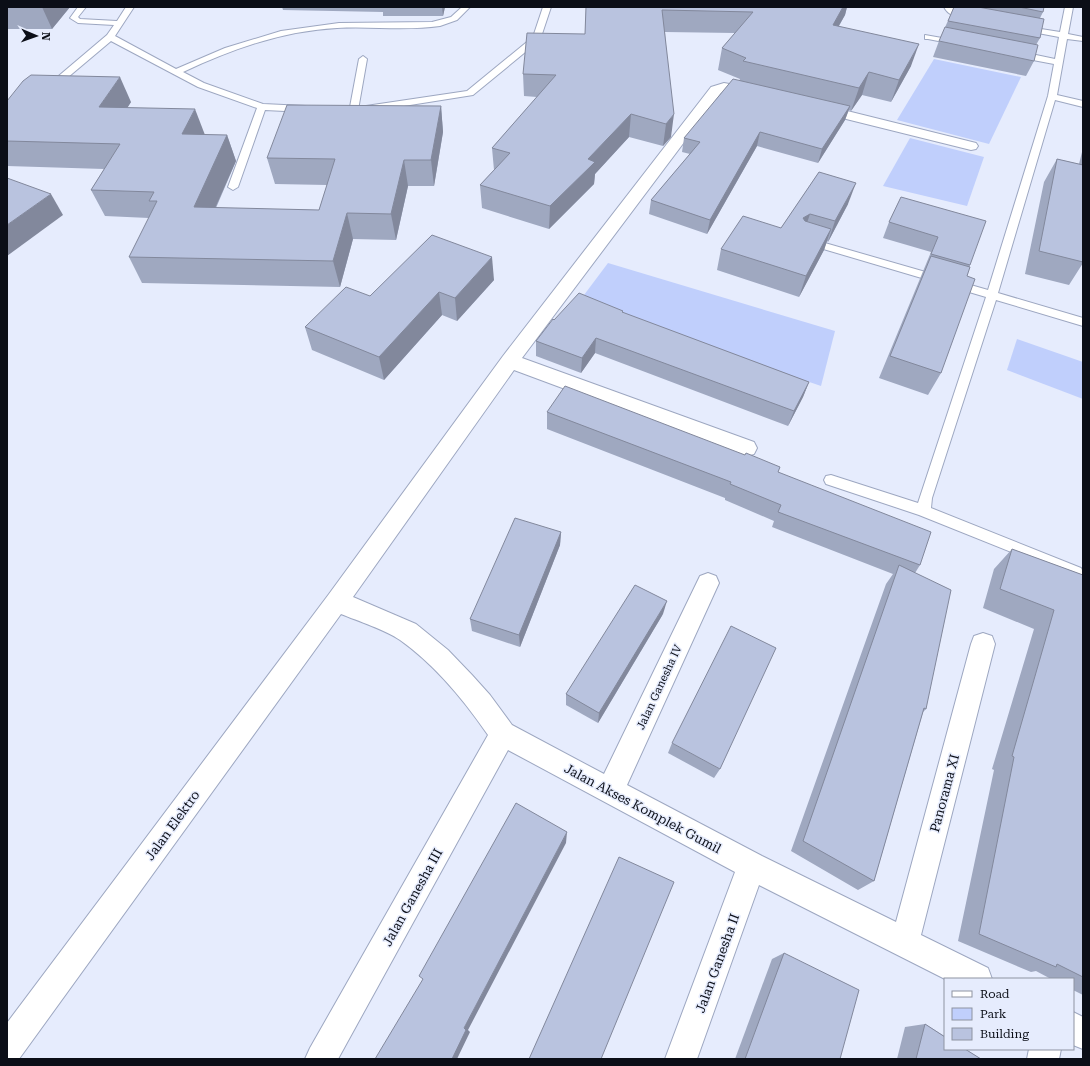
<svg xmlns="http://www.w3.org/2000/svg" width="1090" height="1066" font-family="'Roboto Serif',serif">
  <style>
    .green { fill: #c0cffc }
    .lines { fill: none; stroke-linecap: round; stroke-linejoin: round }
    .lane-casing { stroke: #9da7c1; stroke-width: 2 }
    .street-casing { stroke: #9da7c1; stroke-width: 2 }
    .lane { fill: #fff; fill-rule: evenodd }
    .street { fill: #fff; fill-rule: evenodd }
    .wall { fill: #9fa8c0 }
    .shaded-wall { fill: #82889c }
    .building { fill: #b9c3df; stroke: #82889c }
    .labels { text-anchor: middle; stroke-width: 3; stroke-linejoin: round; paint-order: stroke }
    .street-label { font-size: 11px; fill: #0b0e17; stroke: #e6ecfd }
    .near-street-label { font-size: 13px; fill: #0b0e17; stroke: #e6ecfd }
  </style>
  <rect width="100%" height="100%" fill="#e6ecfd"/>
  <g class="green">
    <polygon points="934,59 1021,77 989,144 897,120"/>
    <polygon points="910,138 984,157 967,206 883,186"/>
    <polygon points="608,263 835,331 821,386 578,303"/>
    <polygon points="1017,339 1083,362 1083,399 1007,370"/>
  </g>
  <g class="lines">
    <defs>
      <g id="lane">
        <path d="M78 7H86L78 17 80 19 117 21 126 7H134L115 36 176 69 225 48 281 31 339 23 432 22 451 17 462 7H470L457 20 440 26C406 31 371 26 337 28 282 31 232 49 183 72L204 83 263 104 305 106 309 109 305 112 265 110 238 187 233 190 228 187 257 108 198 87 111 41 54 89H48V85L107 35 114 25 78 23 70 18Z"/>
        <polygon points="543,7 551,7 540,40 473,95 366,112 362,109 366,106 467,91 533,37"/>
        <path d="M944 7H952L956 11 973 17 969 19C959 17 949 17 944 7Z"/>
        <polygon points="1065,7 1073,7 1068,34 1083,37 1083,41 1067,39 1057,95 1083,101 1083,107 1055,100 998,293 1083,318 1083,326 996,300 932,498 931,508 1081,568 1083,572 1081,576 1076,578 919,515 826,484 824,480 826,476 831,475 918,503 986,297 803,243 802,241 803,239 811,239 988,290 1048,96 1054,64 1017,57 1013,54 1017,51 1055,59 1059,37 1022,30 1018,28 1022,26 1060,32"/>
        <polygon points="925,35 959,41 963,43 959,45 928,39 925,39"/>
        <polygon points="363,56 367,59 358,110 354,113 337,112 337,108 350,107 359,59"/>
      </g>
      <g id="street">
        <path d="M724 83 762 90 764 93 762 96 757 97 725 91 721 93 522 358 754 442 757 448 754 454 747 456 740 454 514 370 353 597 416 624 448 650 472 675 490 695 512 725 604 774 700 576 708 573 716 576 719 583 627 785 762 856 896 922 971 644 974 636 983 633 992 636 995 644 921 935 988 968 992 979H945L759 885 697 1059H665L735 872 508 750 338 1059H305L310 1048 488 735C464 700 435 665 400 640 386 630 358 621 341 614L19 1059H7V1023L329 594 503 356 711 87Z"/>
        <polygon points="819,104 976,143 978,146 976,149 971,150 814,111 812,108 814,105"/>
        <polygon points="1073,1012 1083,1017 1083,1049 1073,1045"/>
        <polygon points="1029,1049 1061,1049 1059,1059 1027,1059"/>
      </g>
    </defs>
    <use href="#lane" class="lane-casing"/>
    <use href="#street" class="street-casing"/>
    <use href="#lane" class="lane"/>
    <use href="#street" class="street"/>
  </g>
  <g class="wall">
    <polygon points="7,7 70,7 52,29 7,29"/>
    <polygon points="282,7 445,7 443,16 383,16 383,12 283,10"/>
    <polygon points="586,7 847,7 845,15 839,26 911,66 891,102 862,95 851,111 849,110 845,120 818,163 757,146 707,234 649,214 651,200 690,154 682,152 684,138 739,81 740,79 718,70 722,48 735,33 665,32 671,137 663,146 629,137 595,174 594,184 549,229 482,208 480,185 494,170 492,148 537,97 524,96 523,74 585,34"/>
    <polygon points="954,7 1044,7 1043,12 1040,18 1040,38 1036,45 1034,61 1026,76 933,57 939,41"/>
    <polygon points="7,101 131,102 127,108 205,135 227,135 236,161 216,208 319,210 327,185 275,184 267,158 441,106 443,132 434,186 408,186 396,240 353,239 340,287 142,283 129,257 149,218 105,216 91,190 104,169 7,166"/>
    <polygon points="1083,148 1083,263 1069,285 1025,274 1044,182 1057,159 1079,164"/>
    <polygon points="819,172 848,204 828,242 827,241 824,250 799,297 717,270 721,249 781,228"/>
    <polygon points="901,197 970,265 941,373 928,395 879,378 931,252 883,238 889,222"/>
    <polygon points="494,280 457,321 442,315 384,380 312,350 305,327 370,296"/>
    <polygon points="623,311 623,313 809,382 803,397 788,426 595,353 581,373 536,356 536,341 554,320"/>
    <polygon points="547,412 778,472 920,565 915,573 926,709 923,712 874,881 858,890 791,851 886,584 893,574 772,527 774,521 725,500 725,498 547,429"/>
    <polygon points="561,532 560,545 520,647 472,631 470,619"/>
    <polygon points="1012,549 1083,575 1083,995 1073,990 1073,979 1051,979 1036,971 1031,972 958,941 994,770 992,769 1034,629 983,608 994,569"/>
    <polygon points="663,614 598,723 566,705 566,694"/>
    <polygon points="672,743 720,769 714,778 668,753"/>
    <polygon points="784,953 840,1059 735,1059 772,959"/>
    <polygon points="925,1024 981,1059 897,1059 905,1027"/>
  </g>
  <g class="shaded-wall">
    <polygon points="42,7 70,7 52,29"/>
    <polygon points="442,7 445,7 443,16"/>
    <polygon points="843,7 847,7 845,15 827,46 833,25"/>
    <polygon points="919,44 911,66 891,102 899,80"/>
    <polygon points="869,72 862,95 851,111 859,88"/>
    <polygon points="120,77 131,102 111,133 99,107"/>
    <polygon points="441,106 443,132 434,186 431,160"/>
    <polygon points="850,106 845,120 818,163 822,149"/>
    <polygon points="195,109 205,135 182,134"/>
    <polygon points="631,114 629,137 595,174 594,184 549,229 550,206 588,159"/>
    <polygon points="674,114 671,137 663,146 666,124"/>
    <polygon points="760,132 757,146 707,234 710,220"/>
    <polygon points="227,135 236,161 204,233 194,207"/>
    <polygon points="404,160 408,186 396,240 391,214"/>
    <polygon points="856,183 848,204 828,242 835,221"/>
    <polygon points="51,194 63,215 7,256 7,225"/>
    <polygon points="347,213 353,239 340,287 333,261"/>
    <polygon points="810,214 803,235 803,218"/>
    <polygon points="831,229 824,250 799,297 806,276"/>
    <polygon points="492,257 494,280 457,321 455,298"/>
    <polygon points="439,292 442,315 384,380 379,357"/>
    <polygon points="596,338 595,353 581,373 582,358"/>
    <polygon points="809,382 803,397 788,426 794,411"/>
    <polygon points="561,532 560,545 520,647 519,635"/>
    <polygon points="667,601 663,614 598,723 599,713"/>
    <polygon points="567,832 566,843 468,1030 470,1032 457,1059 452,1059 464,1028"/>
  </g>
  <g class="building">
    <polygon points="586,7 843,7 833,25 919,44 899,80 869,72 859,88 743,61 746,58 722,48 753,12 662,10 674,114 666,124 631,114 588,159 595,162 550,206 480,185 510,153 492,148 556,75 523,74 527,33 585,34"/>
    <polygon points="954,7 978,7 1044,19 1040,38 948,21"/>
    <polygon points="1019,7 1044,7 1043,12"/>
    <polygon points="945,27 1038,45 1034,61 939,41"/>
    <polygon points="31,75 120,77 99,107 195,109 182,134 227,135 194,207 319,210 335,159 267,158 287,105 441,106 431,160 404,160 391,214 347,213 333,261 129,257 157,201 149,201 154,192 91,190 120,144 7,141 7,101 23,81"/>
    <polygon points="733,79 850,106 822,149 760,132 710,220 651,200 700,142 684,138"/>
    <polygon points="1057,159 1083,165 1083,262 1039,251"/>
    <polygon points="819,172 856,183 835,221 810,214 803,218 805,221 831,229 806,276 721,249 743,216 781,228"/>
    <polygon points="7,178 51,194 7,225"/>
    <polygon points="901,197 986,221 970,265 931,254 938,237 889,222"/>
    <polygon points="432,235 492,257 455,298 439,292 379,357 305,327 346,287 370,296"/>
    <polygon points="931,256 970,267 967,276 975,279 941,373 890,356"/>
    <polygon points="579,293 623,311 622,312 809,382 794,411 596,338 582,358 536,341 553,319 554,320"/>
    <polygon points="565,386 745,455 746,453 780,467 778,472 931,532 920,565 778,512 781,505 730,484 731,482 547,412"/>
    <polygon points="515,518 561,532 519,635 470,619"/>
    <polygon points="1012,549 1083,575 1083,977 1057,964 1056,967 979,934 1014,757 1012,756 1054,610 1000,589"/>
    <polygon points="899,565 951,590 926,709 924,708 874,881 803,841"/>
    <polygon points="635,585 667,601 599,713 566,694"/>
    <polygon points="731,626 776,648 720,769 672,743"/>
    <polygon points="516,803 567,832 464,1028 466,1030 452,1059 375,1059 423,979 419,976"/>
    <polygon points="619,857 674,882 601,1059 529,1059"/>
    <polygon points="784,953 859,990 840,1059 745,1059"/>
    <polygon points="925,1024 945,1037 945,1049 965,1049 981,1059 916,1059"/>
  </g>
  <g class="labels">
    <g class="street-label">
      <text transform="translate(659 687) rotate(-65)" y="4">Jalan Ganesha IV</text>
    </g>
    <g class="near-street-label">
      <text transform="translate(944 793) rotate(-75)" y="5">Panorama XI</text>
      <text transform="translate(643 808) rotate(28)" y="5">Jalan Akses Komplek Gumil</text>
      <text transform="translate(172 825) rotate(-54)" y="5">Jalan Elektro</text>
      <text transform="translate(412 897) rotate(-61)" y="5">Jalan Ganesha III</text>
      <text transform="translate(717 963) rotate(-70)" y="5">Jalan Ganesha II</text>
    </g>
  </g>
  <rect width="1090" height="1066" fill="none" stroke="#0b0e17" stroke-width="16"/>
  <rect x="944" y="978" width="130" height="72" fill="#e6ecfd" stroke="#8e93a1"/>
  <rect x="952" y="991" width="20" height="6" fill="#ffffff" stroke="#8e93a1"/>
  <text x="980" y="998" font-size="12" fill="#0b0e17">Road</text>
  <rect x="952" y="1008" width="20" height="12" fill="#c0cffc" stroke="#8e93a1"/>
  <text x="980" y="1018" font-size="12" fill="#0b0e17">Park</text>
  <rect x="952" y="1028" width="20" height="12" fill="#b9c3df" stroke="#8e93a1"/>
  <text x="980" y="1038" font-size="12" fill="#0b0e17">Building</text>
  <g transform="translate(36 36) rotate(92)" stroke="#e6ecfd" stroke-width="3" paint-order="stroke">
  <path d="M0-3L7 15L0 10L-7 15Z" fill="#0b0e17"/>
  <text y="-6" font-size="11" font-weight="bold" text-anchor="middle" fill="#0b0e17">N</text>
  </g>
</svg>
